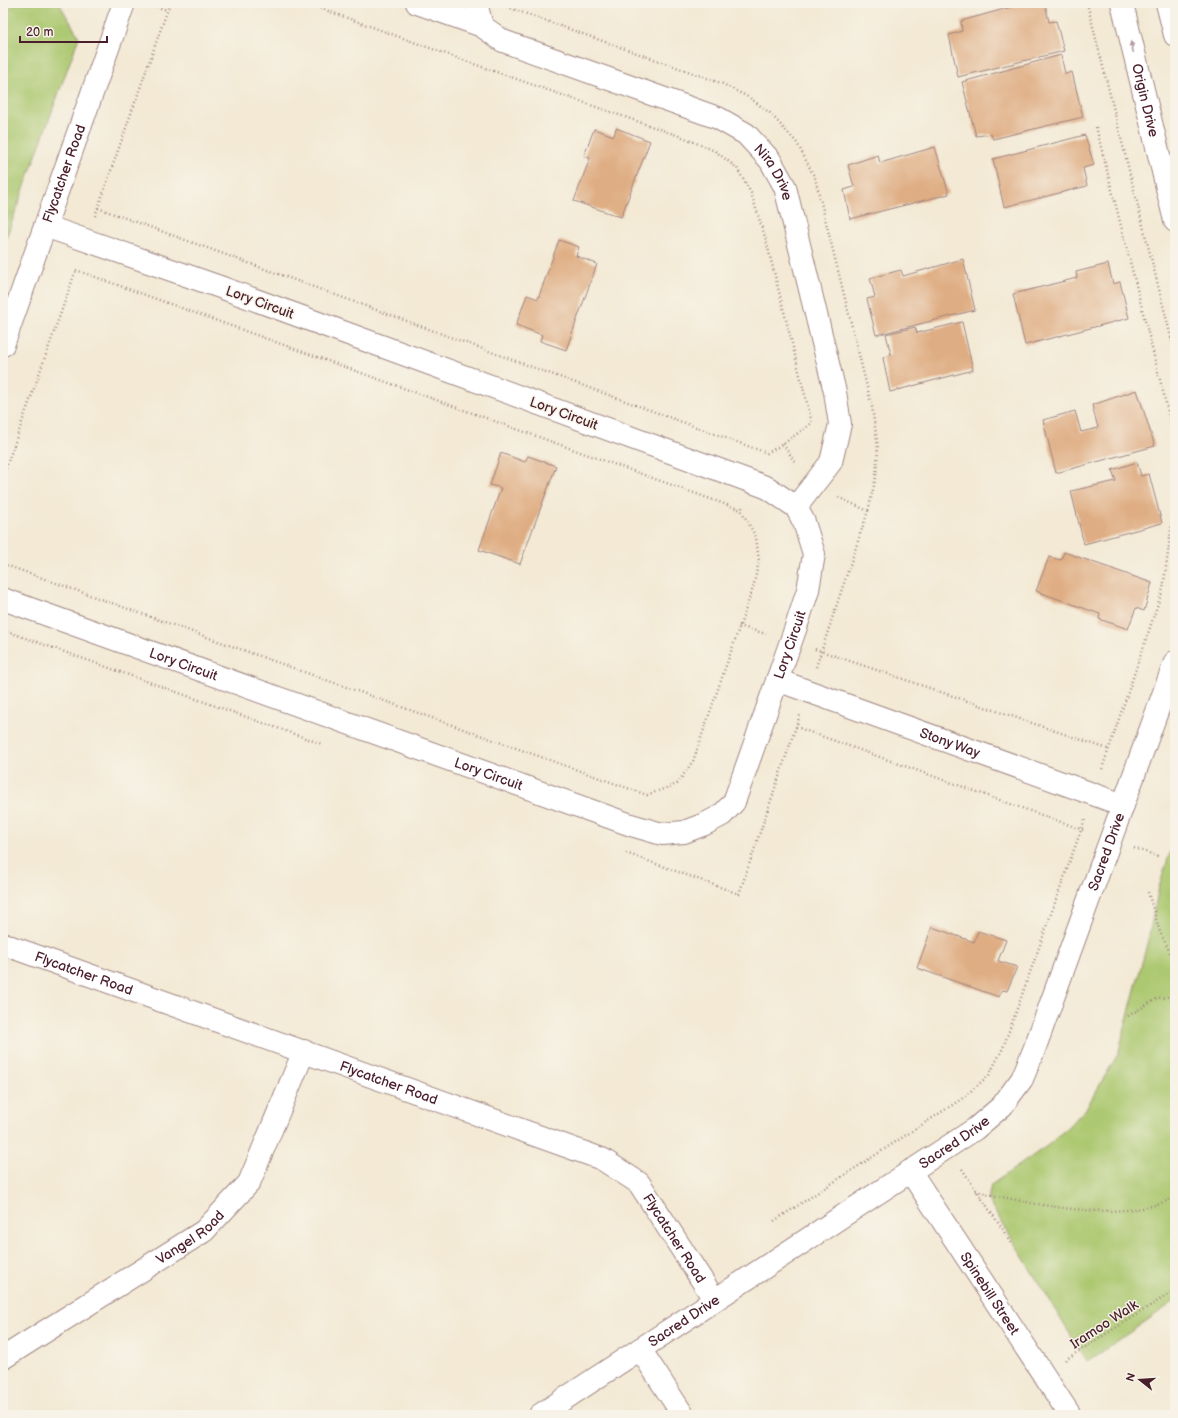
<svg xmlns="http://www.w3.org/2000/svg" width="1178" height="1418" font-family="'Balsamiq Sans',sans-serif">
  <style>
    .green { fill: #acc86f; stroke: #7b744d }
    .building { fill: #dfad83 }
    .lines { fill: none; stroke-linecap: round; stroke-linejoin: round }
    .street-casing { stroke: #9e8480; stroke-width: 24 }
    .path { stroke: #9e8480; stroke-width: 2.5; stroke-dasharray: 1 3; stroke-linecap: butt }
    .street { stroke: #fff; stroke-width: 22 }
    .oneway { fill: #ae9aa0 }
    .labels { text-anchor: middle; stroke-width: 3; stroke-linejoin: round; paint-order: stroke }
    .street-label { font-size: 14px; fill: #4a1f2b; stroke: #f7f3e8 }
  </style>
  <rect width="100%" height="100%" fill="#f7f3e8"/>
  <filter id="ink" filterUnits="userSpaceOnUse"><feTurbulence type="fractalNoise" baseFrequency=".025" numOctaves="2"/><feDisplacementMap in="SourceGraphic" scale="8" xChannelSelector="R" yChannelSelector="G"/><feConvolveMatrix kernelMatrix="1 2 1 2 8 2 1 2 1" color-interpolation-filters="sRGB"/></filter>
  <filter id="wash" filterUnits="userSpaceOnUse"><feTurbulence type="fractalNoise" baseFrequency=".012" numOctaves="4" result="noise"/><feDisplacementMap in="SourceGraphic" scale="16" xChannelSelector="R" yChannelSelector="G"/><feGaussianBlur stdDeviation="0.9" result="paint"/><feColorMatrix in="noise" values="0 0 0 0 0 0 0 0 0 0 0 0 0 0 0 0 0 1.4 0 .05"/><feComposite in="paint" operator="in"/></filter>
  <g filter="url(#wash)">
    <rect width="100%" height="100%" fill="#f3e9d4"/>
    <g class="green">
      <polygon points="18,3 59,3 79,37 3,246 3,11"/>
      <polygon points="1175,837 1175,1301 1087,1362 988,1200 991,1185 1051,1143 1085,1110 1118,1054 1148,940 1159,887"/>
    </g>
    <g id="blocks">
      <g class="building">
        <polygon points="956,3 972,3 973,4 957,7"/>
        <polygon points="1026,3 1045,3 1049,22 1056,21 1064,51 958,77 949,35 962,31 961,21"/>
        <polygon points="1061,55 1065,74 1072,72 1083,117 993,139 991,134 976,136 962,82"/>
        <polygon points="616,128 650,141 621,217 574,201 590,158 584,156 594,129 614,136"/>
        <polygon points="1085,135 1094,165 1083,168 1087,186 1004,207 993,159"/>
        <polygon points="935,147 949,194 850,219 844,190 854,187 848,165 878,155 880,163"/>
        <polygon points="559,240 579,247 576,256 597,264 566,350 540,341 542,335 516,325 527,295 538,299"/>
        <polygon points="963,259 975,310 876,335 867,299 875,297 870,278 901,270 903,276"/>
        <polygon points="1108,264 1113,284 1120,282 1129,318 1025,345 1013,294 1077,278 1076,272"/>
        <polygon points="962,322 973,370 890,392 883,358 891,355 886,334 915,327 917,333"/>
        <polygon points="1137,390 1155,446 1056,473 1043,420 1075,411 1081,432 1098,428 1092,405"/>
        <polygon points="501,453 525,462 528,456 556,466 520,564 479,550 501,488 490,485"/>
        <polygon points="1137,462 1141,476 1149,474 1162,523 1084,544 1071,491 1116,481 1112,470"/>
        <polygon points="1064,552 1152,583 1144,611 1136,608 1128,629 1099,619 1100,614 1036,591 1049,557 1061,560"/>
        <polygon points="932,927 974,942 978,931 1006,940 998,961 1017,967 1007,991 1002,990 999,997 917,968"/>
      </g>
    </g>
  </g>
  <g filter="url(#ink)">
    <use href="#blocks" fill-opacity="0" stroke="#9e8480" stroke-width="1"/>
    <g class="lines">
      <defs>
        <g id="street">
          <polyline points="417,3 482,26"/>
          <path id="s1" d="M476 3 482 26 503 41 718 118 746 134 770 160 785 187 835 392 840 424 831 462 796 507"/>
          <path id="s2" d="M1122 3 1175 221"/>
          <polyline points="1167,3 1175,35"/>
          <path id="s3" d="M3 345 124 3"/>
          <path id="s4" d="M3 599 631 825 662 834 684 832 705 824 722 815 734 802 796 627 808 590 814 554 804 522 796 507 768 488 755 483 220 287 45 226"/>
          <path id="s5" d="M777 680 1123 805"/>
          <path id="s6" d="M3 944 602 1159 639 1183 714 1299"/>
          <path id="s7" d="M910 1171 1070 1415"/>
          <polyline points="640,1349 683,1415"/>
          <path id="s8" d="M3 1358 204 1231 249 1183 304 1051"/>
          <path id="s9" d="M540 1415 975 1129 1002 1106 1022 1079 1034 1050 1175 662"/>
        </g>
      </defs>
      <use href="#street" class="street-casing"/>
      <g class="path">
        <polyline points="1087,3 1175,353"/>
        <polyline points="149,4 167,10"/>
        <polyline points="507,7 721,83 750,98 770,113 797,143 815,178 872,407 878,448 876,477 868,511"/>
        <polyline points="1096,127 1175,439"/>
        <polyline points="98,208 767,453 783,444 812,423 766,240 751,193 737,168 715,151 685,138 485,68 306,3"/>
        <polyline points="95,216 170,3"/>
        <polyline points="76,270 741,510"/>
        <polyline points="783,444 796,464"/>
        <polyline points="3,476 76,270"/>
        <polyline points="3,564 647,795 677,784 693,761 753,588 759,561 756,537 741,510 743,506"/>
        <polyline points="739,626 766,634"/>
        <polyline points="3,630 322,744"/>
        <polyline points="815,649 1108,749"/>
        <polyline points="816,667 868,511 838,497"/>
        <polyline points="796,727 1086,831"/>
        <polyline points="1102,769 1163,589 1175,501"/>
        <polyline points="1134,848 1160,857"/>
        <polyline points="626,853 739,894 800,715"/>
        <polyline points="1148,892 1160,932 1175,963"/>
        <polyline points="1128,1016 1158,998 1175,996"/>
        <polyline points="962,1169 1013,1245"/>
        <path d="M976 1191C1032 1204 1122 1225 1175 1197"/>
        <polyline points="774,1221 963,1098 989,1075 1003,1048 1085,819"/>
        <polyline points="1065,1360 1175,1290"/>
      </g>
      <use href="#street" class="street"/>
    </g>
    <defs><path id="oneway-solid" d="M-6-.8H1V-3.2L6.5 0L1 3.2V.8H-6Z"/></defs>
    <use class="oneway" href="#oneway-solid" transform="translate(1132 47) rotate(-104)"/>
  </g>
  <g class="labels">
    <g class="street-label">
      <text dy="5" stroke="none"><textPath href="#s2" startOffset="100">Origin Drive</textPath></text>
      <text dy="5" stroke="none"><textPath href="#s3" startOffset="182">Flycatcher Road</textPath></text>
      <text dy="5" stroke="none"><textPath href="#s1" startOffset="358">Nira Drive</textPath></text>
      <text transform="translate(260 302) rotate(20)" y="5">Lory Circuit</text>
      <text transform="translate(564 413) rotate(20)" y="5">Lory Circuit</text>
      <text dy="5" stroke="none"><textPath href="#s4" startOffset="948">Lory Circuit</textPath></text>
      <text dy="5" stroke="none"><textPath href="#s4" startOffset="192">Lory Circuit</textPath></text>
      <text dy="5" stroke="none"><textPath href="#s5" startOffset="184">Stony Way</textPath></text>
      <text dy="5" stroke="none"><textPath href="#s4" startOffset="516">Lory Circuit</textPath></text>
      <text dy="5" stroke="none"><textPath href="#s9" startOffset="832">Sacred Drive</textPath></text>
      <text dy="5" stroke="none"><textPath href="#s6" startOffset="86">Flycatcher Road</textPath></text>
      <text dy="5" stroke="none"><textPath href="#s6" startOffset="410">Flycatcher Road</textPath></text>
      <text dy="5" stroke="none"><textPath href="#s9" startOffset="496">Sacred Drive</textPath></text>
      <text dy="5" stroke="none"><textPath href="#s8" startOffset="223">Vangel Road</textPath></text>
      <text dy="5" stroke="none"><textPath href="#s6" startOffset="746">Flycatcher Road</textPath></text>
      <text dy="5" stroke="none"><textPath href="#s7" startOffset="146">Spinebill Street</textPath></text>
      <text dy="5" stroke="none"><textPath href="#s9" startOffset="172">Sacred Drive</textPath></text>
      <text transform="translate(1104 1324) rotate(-33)" y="5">Iramoo Walk</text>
    </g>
  </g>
  <rect width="1178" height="1418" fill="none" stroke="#f7f3e8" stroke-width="16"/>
  <g transform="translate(1140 1380) rotate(287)" stroke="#f7f3e8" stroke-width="3" paint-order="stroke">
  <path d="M0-3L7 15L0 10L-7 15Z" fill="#4a1f2b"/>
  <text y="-6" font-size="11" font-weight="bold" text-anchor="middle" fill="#4a1f2b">N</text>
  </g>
  <path d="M20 36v6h87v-6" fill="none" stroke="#4a1f2b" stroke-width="2"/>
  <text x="26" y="36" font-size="12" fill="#4a1f2b" stroke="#f7f3e8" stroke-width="3" paint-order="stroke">20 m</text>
</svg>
